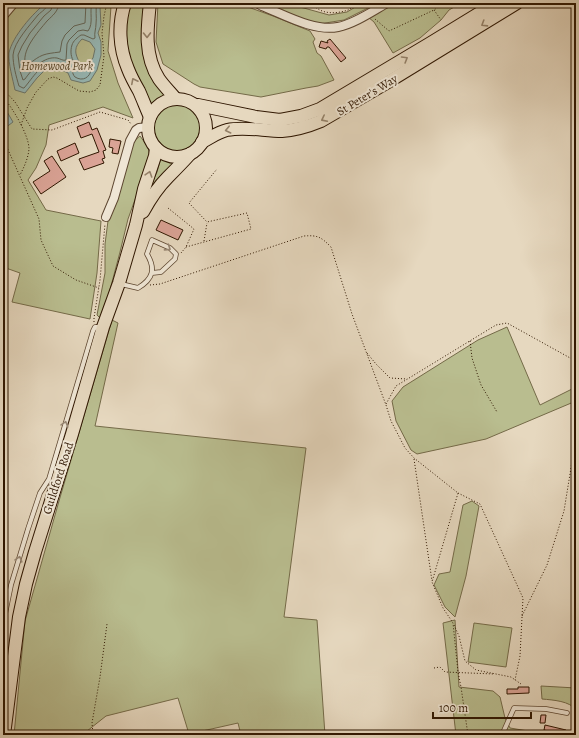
<svg xmlns="http://www.w3.org/2000/svg" width="579" height="738" font-family="Alegreya,serif">
  <style>
    .green { fill: #b9bd8f; stroke: #746a48 }
    .water { fill: #97b9b7; stroke: #6d786e; fill-rule: evenodd }
    .lines { fill: none; stroke-linecap: round; stroke-linejoin: round }
    .shore { stroke: #63685c; stroke-width: 1 }
    .building { fill: #dba497; stroke: #2f1600 }
    .lane-casing { stroke: #5d4630; stroke-width: 5.5 }
    .street-casing { stroke: #5d4630; stroke-width: 10 }
    .primary-casing { stroke: #2f1600; stroke-width: 14 }
    .path { stroke: #2f1600; stroke-width: 1; stroke-dasharray: 1 2; stroke-linecap: butt }
    .lane { stroke: #efe6d5; stroke-width: 4 }
    .street { stroke: #efe6d5; stroke-width: 8 }
    .primary { stroke: #e6d8bf; stroke-width: 12 }
    .oneway { stroke: #948169 }
    .oneway2 { stroke: #998875 }
    .labels { text-anchor: middle; stroke-width: 4; stroke-linejoin: round; paint-order: stroke }
    .park-label { font-size: 12px; font-style: italic; fill: #58482b; stroke: #efe6d5 }
    .street-label { font-size: 12px; fill: #2f1600; stroke: #efe6d5 }
  </style>
  <rect width="100%" height="100%" fill="#e6d8bf"/>
  <filter id="stains"><feTurbulence type="fractalNoise" baseFrequency=".005" numOctaves="4"/><feColorMatrix values="0 0 0 0 .2 0 0 0 0 .09 0 0 0 0 .02 0 0 0 .5 -.17"/></filter>
  <radialGradient id="worn" r=".72"><stop offset=".6" stop-color="#630" stop-opacity="0"/><stop offset="1" stop-color="#630" stop-opacity=".3"/></radialGradient>
  <g class="green">
    <polygon points="3,3 110,3 111,6 108,51 118,83 133,118 103,107 49,125 46,145 36,168 28,180 46,210 101,221 97,273 90,319 12,302 20,273 3,267"/>
    <polygon points="131,3 145,3 143,54 146,66 167,96 152,106 150,110 127,55 125,40 127,17"/>
    <polygon points="158,3 244,3 248,7 273,16 310,31 315,39 313,42 317,53 321,56 334,80 318,86 306,88 261,97 200,87 194,84 163,64 156,42"/>
    <polygon points="266,3 289,3 293,5 329,15 347,12 362,3 461,3 449,10 441,20 420,38 393,53 374,22 368,17 374,5 344,20 319,24 283,12"/>
    <circle cx="178" cy="128" r="24"/>
    <polygon points="140,136 148,147 150,158 128,219 120,252 102,320 97,315 105,273 105,244 108,221 117,198 130,150 134,141"/>
    <polygon points="161,158 169,162 177,162 147,194 157,172"/>
    <polygon points="112,320 118,323 95,426 306,448 284,617 317,620 325,735 241,735 238,723 189,734 178,698 106,716 82,735 14,735 25,621 59,501"/>
    <polygon points="507,327 540,405 574,388 576,384 576,401 486,439 417,454 411,450 396,421 392,401 403,387 478,340"/>
    <polygon points="472,501 479,506 466,576 455,617 445,607 434,585 439,574 450,572 463,505"/>
    <polygon points="455,620 459,687 493,691 500,697 505,718 510,728 552,735 456,735 443,623"/>
    <polygon points="474,623 512,628 506,667 468,662"/>
    <path d="M541 686 576 688V710C570 701 553 700 542 699Z"/>
  </g>
  <g class="water">
    <path d="M46 3H102L100 7 101 25 98 33 101 42V55L97 70 90 81 83 83 71 80 68 73 56 67 46 69 37 78 25 93 15 90C13 80 8 63 9 53 12 37 33 13 46 3ZM82 39 90 42 95 49 93 58 87 65 80 63C74 53 74 47 82 39Z"/>
    <polygon points="3,105 13,122 5,128 3,128"/>
  </g>
  <g class="lines">
    <g class="shore">
      <path d="M48 3C47 9 42 11 38 15 30 25 14 42 13 55 13 65 16 76 19 86L23 88H24C33 78 40 63 55 63 60 63 69 68 72 71 73 73 73 75 75 77 83 82 90 77 91 70L90 68C76 70 68 58 72 45 73 41 78 37 81 35H84L93 39 95 38C94 33 96 29 96 24 97 17 95 10 97 3"/>
      <path d="M53 3 51 10 44 16 30 33 22 46 18 55 20 71 23 80 25 79C32 69 44 56 57 58 61 59 63 61 66 60L67 44 69 40 78 31 83 30 88 31C94 23 89 12 92 3"/>
      <path d="M59 3C58 12 53 15 47 21 38 32 20 51 26 66L28 65C41 54 44 54 60 52L62 41 65 35 74 26 85 23 86 3"/>
    </g>
  </g>
  <g class="building">
    <polygon points="330,39 346,58 341,62 329,47 327,47 326,49 319,47 321,41 328,43 327,41"/>
    <polygon points="89,122 92,130 97,128 106,150 103,151 105,158 102,159 104,163 84,170 79,159 99,152 92,134 81,138 77,127"/>
    <polygon points="110,139 121,141 118,154 112,153 113,148 109,147"/>
    <polygon points="75,143 79,153 61,161 57,151"/>
    <polygon points="52,156 66,177 41,194 33,182 50,171 44,161"/>
    <polygon points="161,220 183,230 178,240 156,230"/>
    <polygon points="518,687 529,687 529,693 507,694 507,689 518,689"/>
    <polygon points="541,715 546,715 545,723 540,723"/>
    <polygon points="545,725 566,730 565,735 544,730"/>
  </g>
  <g class="lines">
    <defs>
      <g id="lane">
        <path d="M121 284 138 288C153 279 156 269 147 254L152 240 170 248 176 254 175 259 161 272 152 273"/>
        <polyline points="3,624 11,585 28,529 40,493 49,479 93,331 95,327 101,327"/>
        <polyline points="3,658 12,660"/>
        <polyline points="502,735 514,708 546,709 567,713"/>
      </g>
      <g id="street">
        <path d="M257 3 262 6C283 14 314 32 338 27 354 24 373 11 387 3"/>
        <polyline points="3,16 14,3"/>
        <polyline points="106,217 114,198 130,141 136,130 139,128 148,127"/>
      </g>
      <g id="primary">
        <path d="M125 3C118 24 119 48 128 69 131 77 135 84 139 91 143 100 146 108 150 117"/>
        <path d="M150 3C147 29 144 56 159 79 164 86 170 92 175 98"/>
        <circle cx="177" cy="128" r="29"/>
        <polyline points="198,105 256,117 280,120 301,116 320,109 429,44 496,3"/>
        <path d="M202 142C210 138 218 132 227 130 245 126 264 131 282 131 296 130 309 126 321 121L388 82 517 3"/>
        <path d="M143 212C150 199 158 187 168 177 176 169 183 162 190 154"/>
        <polyline points="4,735 19,617 26,584 35,552 72,434 103,327 119,283 136,225 144,189 155,156 156,148"/>
      </g>
    </defs>
    <use href="#lane" class="lane-casing"/>
    <use href="#street" class="street-casing"/>
    <use href="#primary" class="primary-casing"/>
    <g class="path">
      <path d="M312 3C320 15 336 14 348 10 352 8 356 5 359 3"/>
      <polyline points="316,7 327,3"/>
      <polyline points="434,10 441,20"/>
      <polyline points="375,19 389,31 434,10 444,3"/>
      <polyline points="3,89 15,102 32,129 52,130 100,112 128,120 131,124"/>
      <path d="M3 97C12 107 29 135 29 149 28 159 24 167 20 175"/>
      <polyline points="21,125 27,108 36,92 48,79 53,77 57,78 79,91 90,92 96,90 100,85 104,56 102,33 104,16 107,3"/>
      <polyline points="3,142 5,143 39,219 41,240 53,266 76,280 99,288"/>
      <polyline points="168,208 194,229 186,247 181,253"/>
      <polyline points="204,241 207,223"/>
      <polyline points="186,247 251,229 247,213 207,222 189,203 217,169"/>
      <path d="M150 285 160 284 304 236C318 235 321 237 331 247L352 314 386 405 391 421 405 448 414 458 458 493 432 582 443 608 453 623 458 672 461 687 468 735"/>
      <polyline points="94,322 94,318 100,280 105,224"/>
      <polyline points="470,341 472,358 481,385 497,412"/>
      <polyline points="367,353 376,364 390,378 407,379"/>
      <polyline points="386,404 396,386 496,325 507,323 572,359 576,362"/>
      <polyline points="414,459 432,581"/>
      <polyline points="458,493 480,504 523,598 520,656 515,680"/>
      <polyline points="522,616 547,565 564,511 576,437"/>
      <polyline points="454,625 459,636 465,661 476,670 511,677 521,684"/>
      <polyline points="434,668 440,667 445,672 494,674"/>
      <polyline points="93,735 92,723 100,677 107,624"/>
    </g>
    <use href="#lane" class="lane"/>
    <use href="#street" class="street"/>
    <use href="#primary" class="primary"/>
  </g>
  <defs><path id="oneway-chevron" d="M-2-3.5L2.5 0L-2 3.5" fill="none" stroke-width="1.6" stroke-linecap="round" stroke-linejoin="round"/></defs>
  <g class="oneway">
    <use href="#oneway-chevron" transform="translate(484 24) rotate(148)"/>
    <use href="#oneway-chevron" transform="translate(147 35) rotate(89)"/>
    <use href="#oneway-chevron" transform="translate(405 59) rotate(-31)"/>
    <use href="#oneway-chevron" transform="translate(134 81) rotate(-117)"/>
    <use href="#oneway-chevron" transform="translate(324 119) rotate(153)"/>
    <use href="#oneway-chevron" transform="translate(228 130) rotate(167)"/>
    <use href="#oneway-chevron" transform="translate(149 174) rotate(-72)"/>
  </g>
  <g class="oneway2">
    <use href="#oneway-chevron" transform="translate(168 248) rotate(33)"/>
    <use href="#oneway-chevron" transform="translate(65 424) rotate(-74)"/>
    <use href="#oneway-chevron" transform="translate(19 559) rotate(-74)"/>
  </g>
  <g class="labels">
    <g class="park-label">
      <text x="57" y="70">Homewood Park</text>
    </g>
    <g class="street-label">
      <text transform="translate(367 95) rotate(-31)" y="4">St Peter's Way</text>
      <text transform="translate(58 478) rotate(-72)" y="4">Guildford Road</text>
    </g>
  </g>
  <rect width="579" height="738" fill="none" stroke="#e6d8bf" stroke-width="16"/>
  <rect x="4" y="4" width="571" height="730" fill="none" stroke="#2f1600" stroke-width="2"/>
  <rect x="8" y="8" width="563" height="722" fill="none" stroke="#2f1600"/>
  <path d="M433 712v6h98v-6" fill="none" stroke="#2f1600" stroke-width="2"/>
  <text x="439" y="712" font-size="12" fill="#2f1600" stroke="#efe6d5" stroke-width="3" paint-order="stroke">100 m</text>
  <rect width="100%" height="100%" filter="url(#stains)"/>
  <rect width="100%" height="100%" fill="url(#worn)"/>
</svg>
